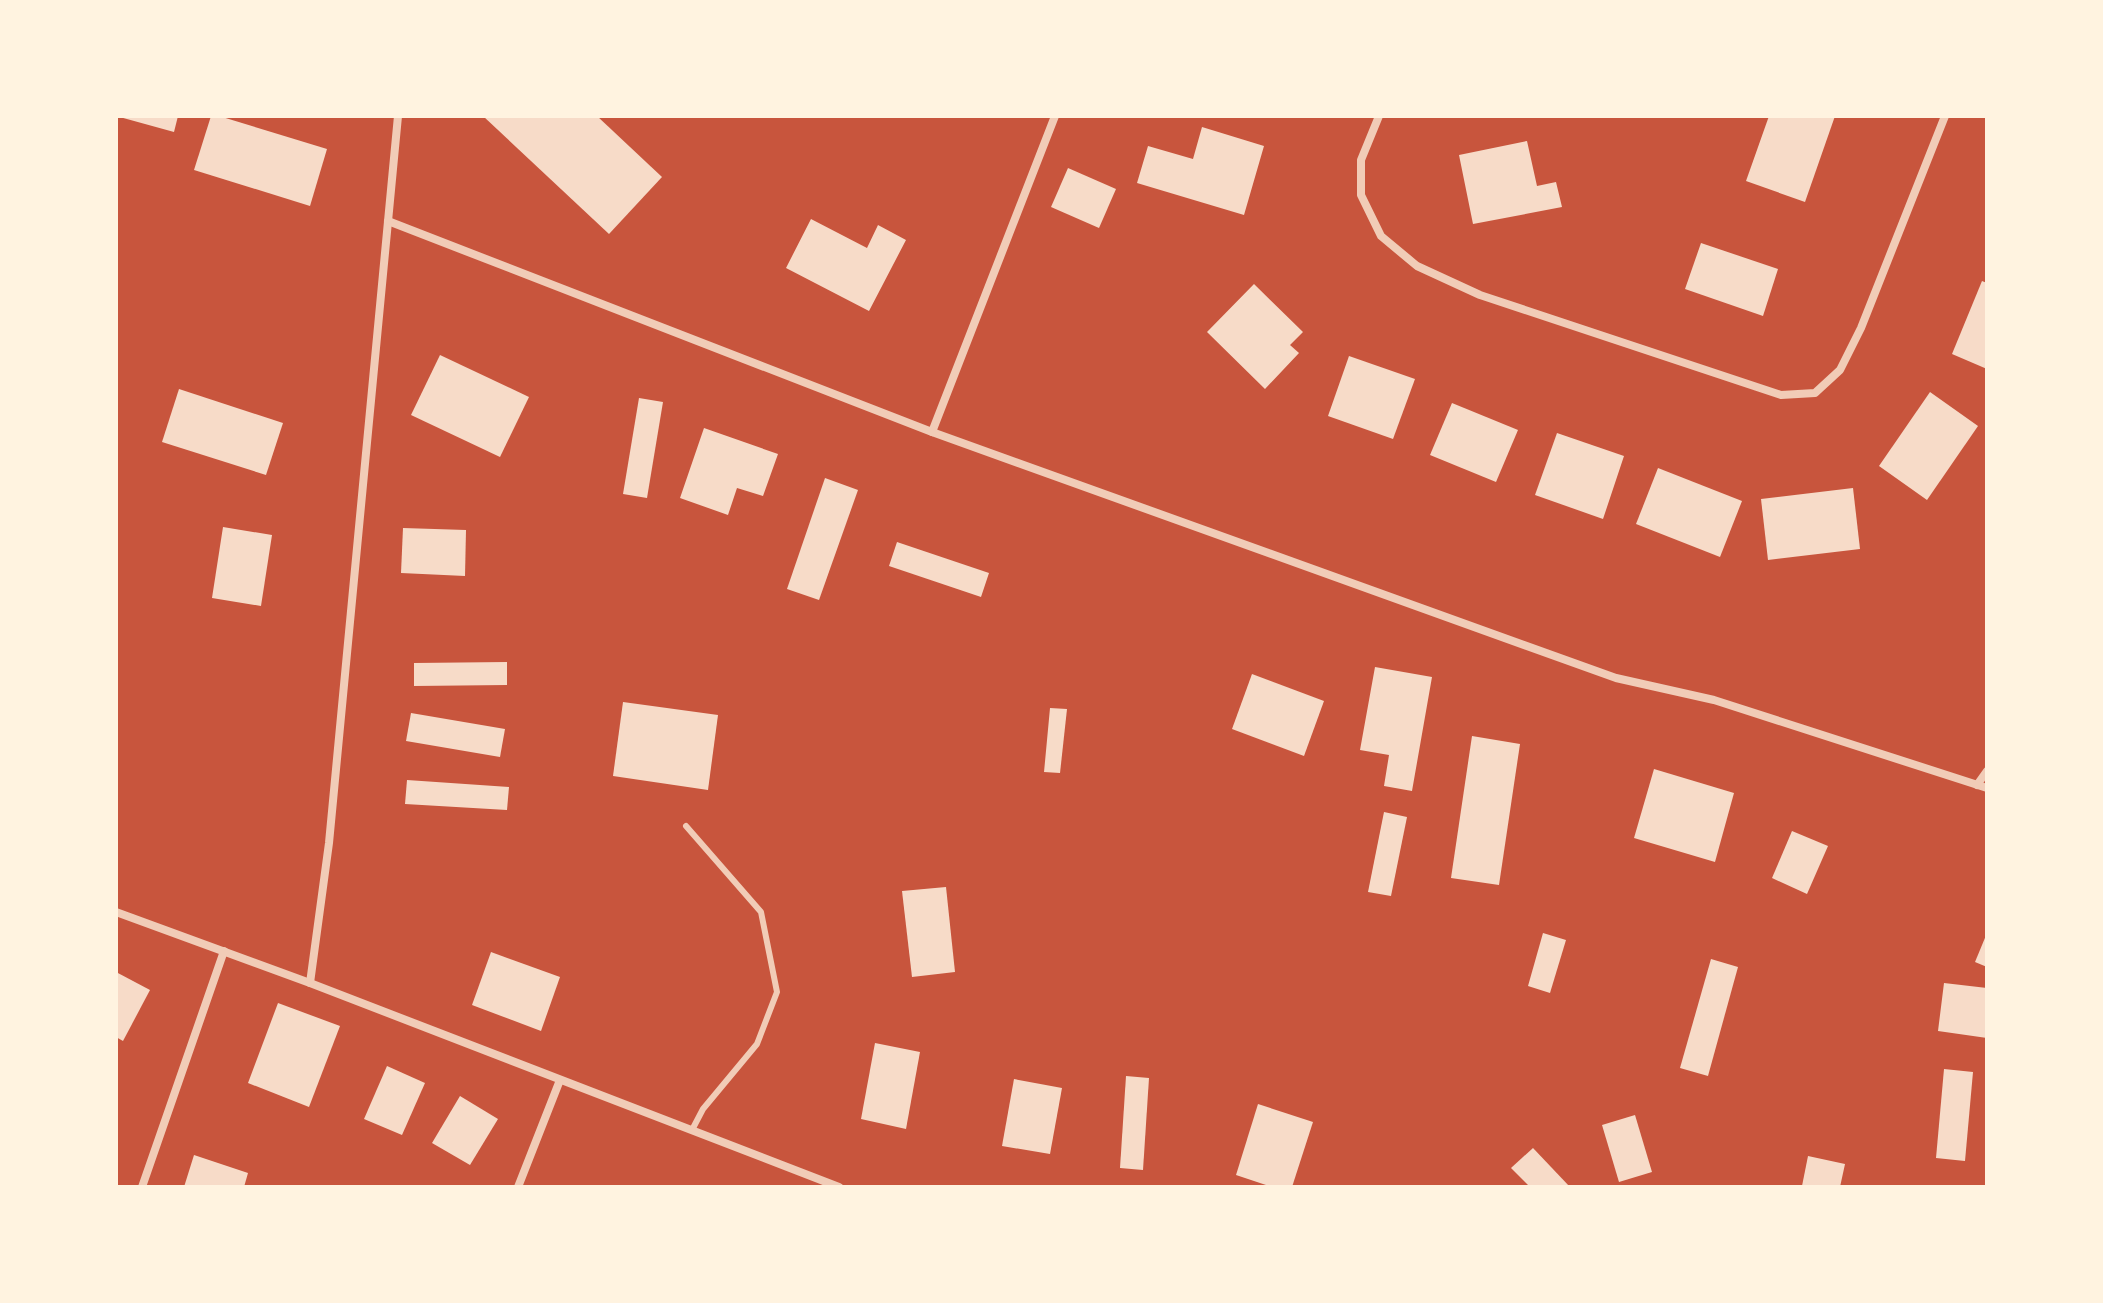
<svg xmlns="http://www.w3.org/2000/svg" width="2103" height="1303" font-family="Helvetica,sans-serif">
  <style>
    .building { fill: #f7dbc8 }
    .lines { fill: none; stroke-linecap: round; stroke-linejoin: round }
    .service { stroke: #f1ccb7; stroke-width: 6 }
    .minor { stroke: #f1ccb7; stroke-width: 8 }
  </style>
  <rect width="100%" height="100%" fill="#c8553d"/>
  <g class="building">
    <polygon points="116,116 178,116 174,132"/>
    <polygon points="211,116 219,116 327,149 310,206 194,170"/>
    <polygon points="483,116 597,116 662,177 609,234"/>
    <polygon points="1769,116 1835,116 1805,202 1746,181"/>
    <polygon points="1202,127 1264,146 1244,215 1137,183 1148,146 1193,159"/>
    <polygon points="1527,141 1537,186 1556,182 1562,207 1473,224 1459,155"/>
    <polygon points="1068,168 1116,189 1099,228 1051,207"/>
    <polygon points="811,219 867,248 878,225 906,240 869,311 786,268"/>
    <polygon points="1701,243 1778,269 1763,316 1685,289"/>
    <polygon points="1982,281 1987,283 1987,369 1952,354"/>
    <polygon points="1254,284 1303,332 1290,345 1299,353 1265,389 1207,332"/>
    <polygon points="440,355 529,397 500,457 411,415"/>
    <polygon points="1349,356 1415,379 1393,439 1328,416"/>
    <polygon points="179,389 283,423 266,475 162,442"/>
    <polygon points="1930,392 1978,426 1927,500 1879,466"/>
    <polygon points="639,398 663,402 647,498 623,494"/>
    <polygon points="1452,403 1518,430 1496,482 1430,455"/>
    <polygon points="704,428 778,454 763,496 737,488 728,515 680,498"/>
    <polygon points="1557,433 1624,456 1603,519 1535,495"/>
    <polygon points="1658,468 1742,501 1720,557 1636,524"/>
    <polygon points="825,478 858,490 819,600 787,589"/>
    <polygon points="1853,488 1860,549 1768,560 1761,499"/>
    <polygon points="223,527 272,535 261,606 212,598"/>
    <polygon points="403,528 466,530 465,576 401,573"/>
    <polygon points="897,542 989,573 981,597 889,566"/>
    <polygon points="507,662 507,685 414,686 414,663"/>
    <polygon points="1375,667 1432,677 1412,791 1384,786 1389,755 1360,750"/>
    <polygon points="1252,674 1324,701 1304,756 1232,729"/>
    <polygon points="623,702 718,715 708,790 613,776"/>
    <polygon points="1050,708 1067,709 1060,773 1044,772"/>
    <polygon points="411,713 505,729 500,757 406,741"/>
    <polygon points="1472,736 1520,744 1499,885 1451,878"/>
    <polygon points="1654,769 1734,793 1715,862 1634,838"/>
    <polygon points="407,780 509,787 507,810 405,804"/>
    <polygon points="1384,812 1407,817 1391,896 1368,892"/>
    <polygon points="1792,831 1828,846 1807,894 1772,878"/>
    <polygon points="946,887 955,972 912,977 902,891"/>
    <polygon points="1543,933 1566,940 1550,993 1528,986"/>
    <polygon points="1987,933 1987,967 1975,962"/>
    <polygon points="491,952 560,977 541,1031 472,1005"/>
    <polygon points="1711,959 1738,967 1708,1076 1680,1068"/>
    <polygon points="116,972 150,990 123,1041 116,1037"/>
    <polygon points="1944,983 1987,988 1987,1038 1938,1031"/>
    <polygon points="278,1003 340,1026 309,1107 248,1083"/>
    <polygon points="875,1043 920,1052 906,1129 861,1119"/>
    <polygon points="387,1066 425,1083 402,1135 364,1119"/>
    <polygon points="1944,1069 1973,1072 1965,1161 1936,1158"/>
    <polygon points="1126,1076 1149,1078 1143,1170 1120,1168"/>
    <polygon points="1014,1079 1062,1088 1050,1154 1002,1146"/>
    <polygon points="460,1096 498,1119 470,1165 432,1143"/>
    <polygon points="1258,1104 1313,1122 1292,1187 1272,1187 1236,1175"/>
    <polygon points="1635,1115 1652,1172 1619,1182 1602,1125"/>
    <polygon points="1533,1148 1570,1187 1530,1187 1511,1168"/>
    <polygon points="194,1155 248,1173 244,1187 184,1187"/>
    <polygon points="1808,1156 1845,1164 1840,1187 1802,1186"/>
  </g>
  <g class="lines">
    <polyline class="service" points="686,826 761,912 777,992 757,1044 703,1109 692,1130"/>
    <g class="minor">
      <polyline points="1379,116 1361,160 1361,195 1381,236 1417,266 1480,295 1781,395 1815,393 1840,370 1861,328 1945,116"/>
      <polyline points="388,221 932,432 1616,678 1714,700 1987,788"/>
      <polyline points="932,432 1055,116"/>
      <polyline points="1977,785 1987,771"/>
      <polyline points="116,912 310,983 839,1187"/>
      <polyline points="310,983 329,843 398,116"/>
      <polyline points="142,1187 224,951"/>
      <polyline points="518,1187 560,1080"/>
    </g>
  </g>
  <rect width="2103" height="1303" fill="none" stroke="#fff3e0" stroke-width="236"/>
</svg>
